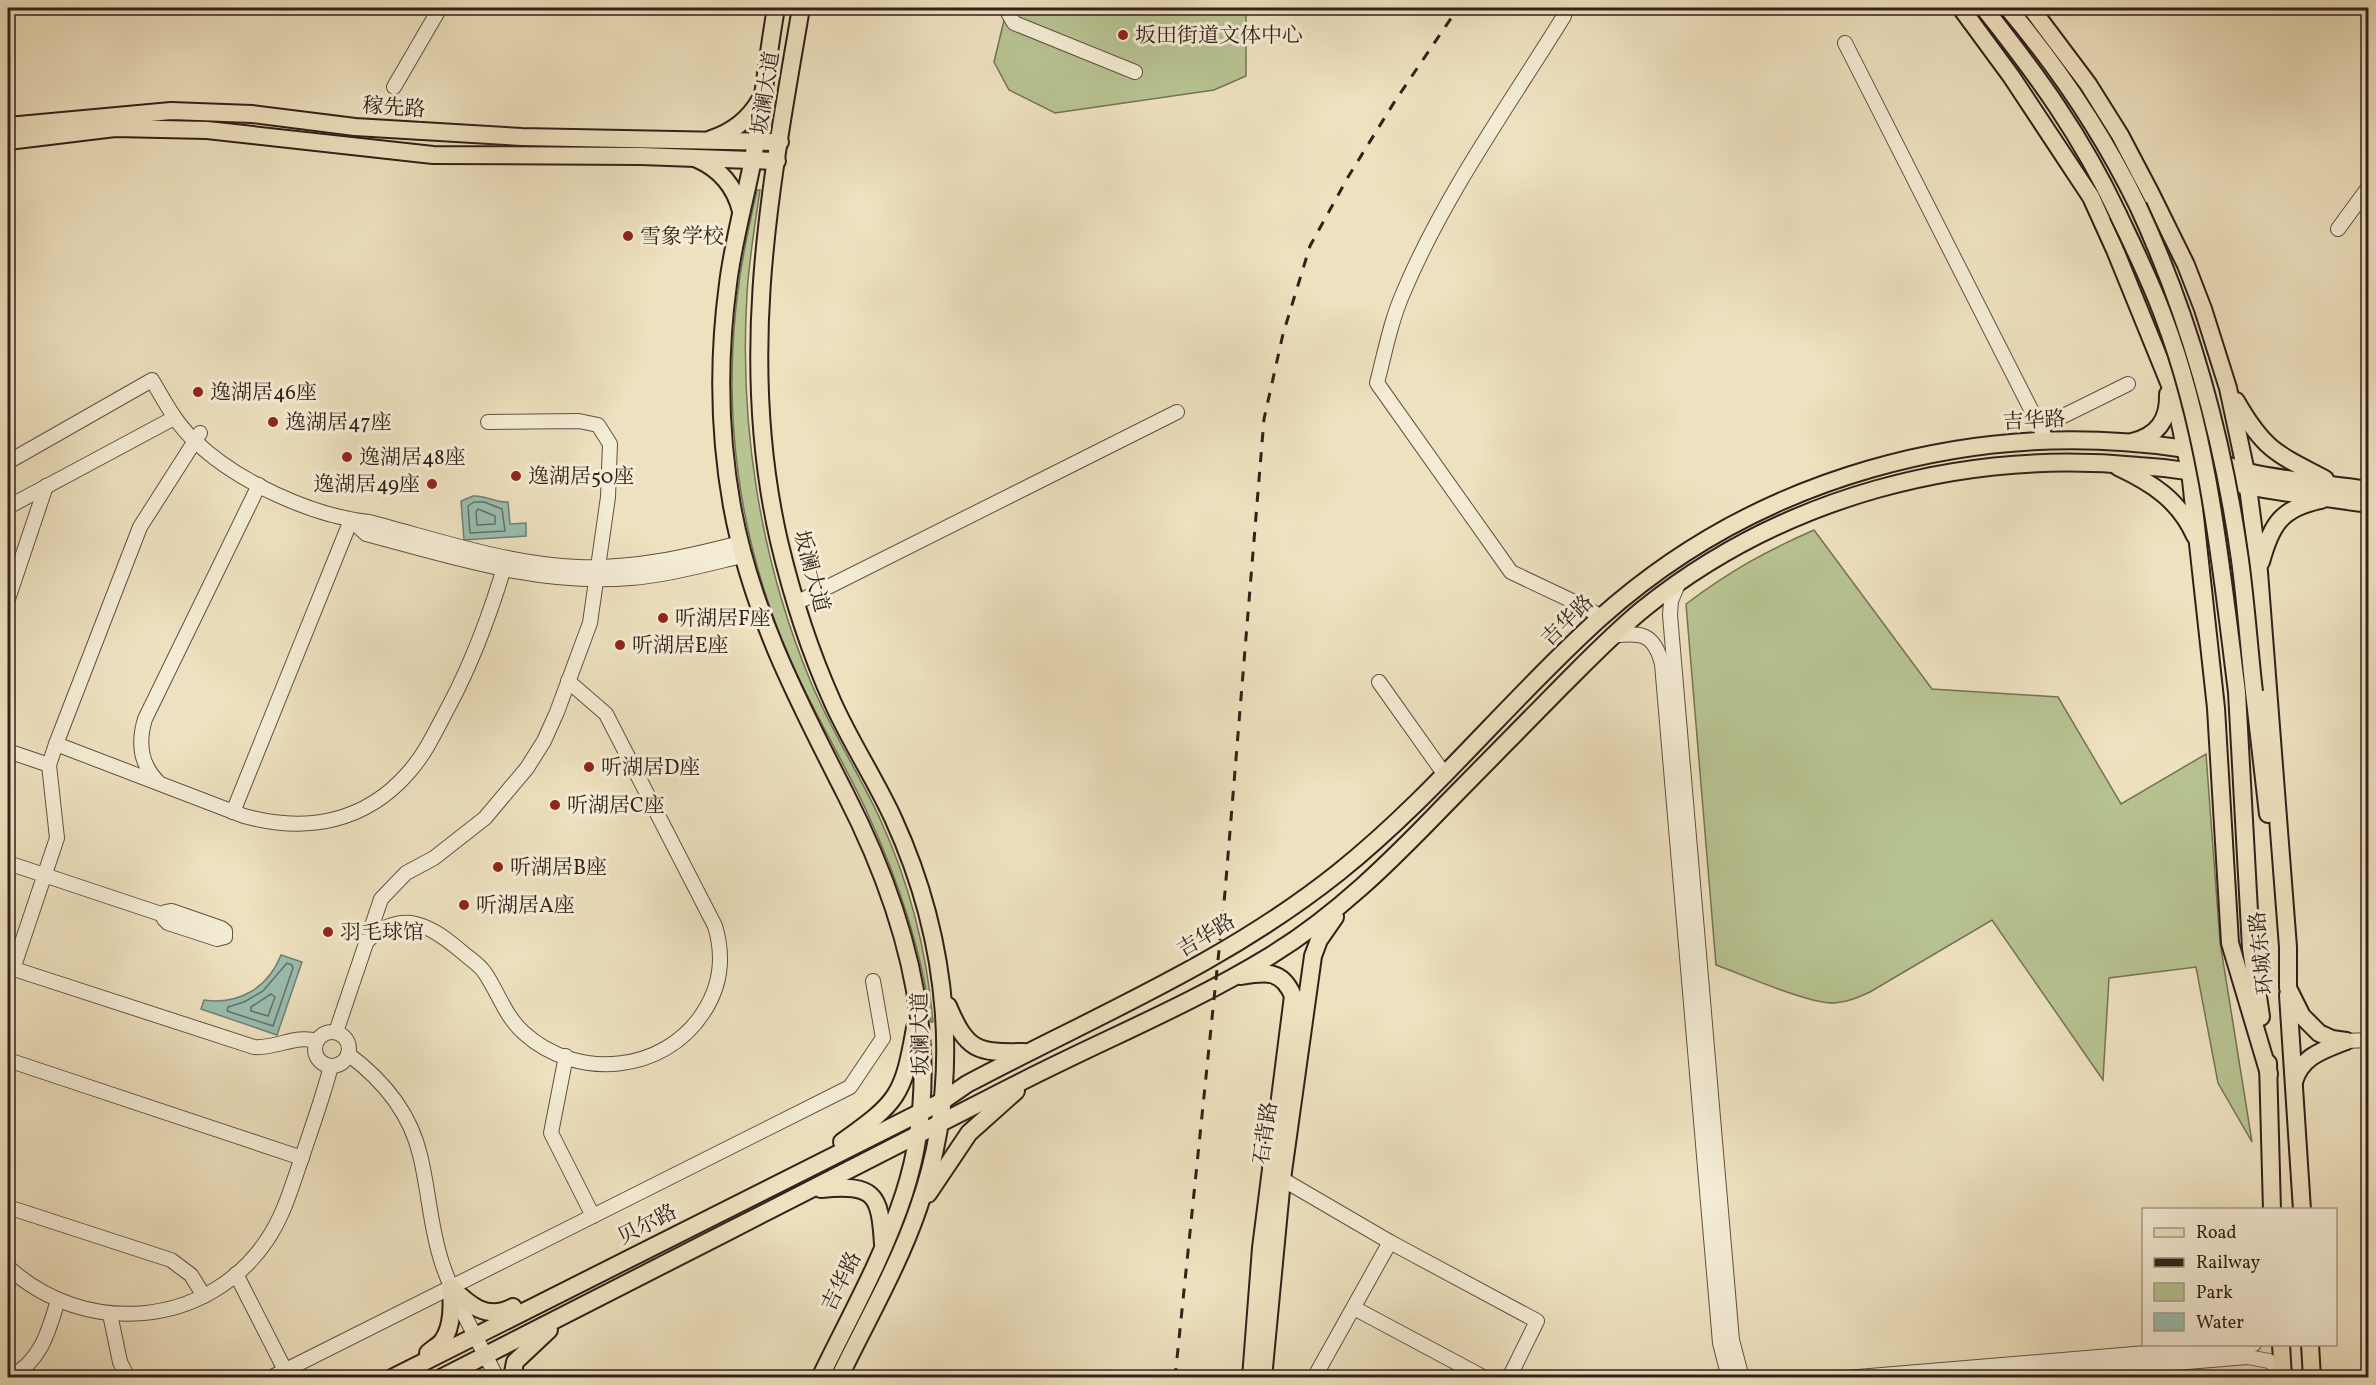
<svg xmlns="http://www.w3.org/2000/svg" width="2376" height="1385" font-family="Vollkorn,'Noto Serif SC',serif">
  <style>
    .green { fill: #b8c392; stroke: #757256; stroke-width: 1.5 }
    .water { fill: #99beb0; stroke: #707f74; stroke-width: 1.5 }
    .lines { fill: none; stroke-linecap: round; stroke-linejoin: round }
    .shore { stroke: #667065; stroke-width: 1.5 }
    .minor-casing { stroke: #615143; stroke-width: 16 }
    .major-casing { stroke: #32211a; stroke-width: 20 }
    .minor { stroke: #f4ecd5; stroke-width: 14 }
    .major { stroke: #eee1bf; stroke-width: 16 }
    .rail { stroke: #32211a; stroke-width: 3; stroke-dasharray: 10 10; stroke-linecap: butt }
    .major-bridge-casing { stroke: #32211a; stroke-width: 20; stroke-linecap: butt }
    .major-bridge { stroke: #eee1bf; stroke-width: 16 }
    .poi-dot { fill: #8f2418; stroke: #f4ecd5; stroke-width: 2 }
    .labels { text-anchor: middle; stroke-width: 6; stroke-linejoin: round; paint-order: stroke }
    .poi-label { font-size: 21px; fill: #32211a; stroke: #f4ecd5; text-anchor: start }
    .street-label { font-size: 21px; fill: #32211a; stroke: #f4ecd5 }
  </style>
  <rect width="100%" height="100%" fill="#eee1bf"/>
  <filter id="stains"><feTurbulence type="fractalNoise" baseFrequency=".00333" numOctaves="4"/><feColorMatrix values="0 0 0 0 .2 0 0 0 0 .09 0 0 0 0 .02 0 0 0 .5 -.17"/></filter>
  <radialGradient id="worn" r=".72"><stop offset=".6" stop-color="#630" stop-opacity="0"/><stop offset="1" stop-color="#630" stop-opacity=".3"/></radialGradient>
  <g class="green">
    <polygon points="1007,8 1246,8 1246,76 1214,90 1055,113 1009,90 994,62"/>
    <path d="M757 190H760C755 225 749 259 747 294 739 424 760 559 810 680 830 729 859 773 881 821 910 885 927 952 933 1022H931C922 949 897 877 866 810 842 758 811 709 789 656 738 539 721 410 739 283 743 252 750 221 757 190Z"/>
    <path d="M1814 530 1932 689 2058 697 2121 804 2206 754 2220 942 2252 1142 2218 1083 2196 967 2109 978 2103 1080 1992 920 1870 992C1859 997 1848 1002 1835 1003 1808 1004 1744 975 1716 965L1686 604C1730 571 1764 552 1814 530Z"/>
  </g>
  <g class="water">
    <path d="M473 496C486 495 495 503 508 502L510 524 526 523V536L464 540 461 501Z"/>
    <path d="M281 955 302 962 277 1035 201 1009 204 1000C239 1005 268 988 281 955Z"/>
  </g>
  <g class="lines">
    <g class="shore">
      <polygon points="474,502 484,502 502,509 505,531 470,533 468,506"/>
      <polygon points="478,509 495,516 495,524 477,525 476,512"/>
      <polygon points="287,963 292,965 293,968 273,1026 227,1011 228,1007 244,1002 263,991"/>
      <polygon points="271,994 275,997 268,1016 251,1011 251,1007"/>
    </g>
    <defs>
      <g id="minor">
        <polyline points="1008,8 1007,11 1014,23 1135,72"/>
        <path d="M1564 16C1509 105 1445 194 1404 291 1391 320 1385 352 1377 383L1511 572 1585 607 1601 617"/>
        <polyline points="1845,43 2047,441"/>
        <polyline points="394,87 440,8"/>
        <polyline points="2338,229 2368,188"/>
        <polyline points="2041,427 2128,384"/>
        <path d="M8 462 152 380C165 402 176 424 195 441 236 481 312 516 369 522 438 540 507 564 578 567 634 569 686 557 740 543"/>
        <polyline points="8,507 174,418"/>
        <path d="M351 520 366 534C453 557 540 586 631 578 669 575 706 564 743 556"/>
        <polyline points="1678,584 1671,601 1670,615 1732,1340 1742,1378"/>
        <polyline points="8,599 46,486"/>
        <polyline points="796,603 1177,412"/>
        <path d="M1612 636C1641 632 1654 633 1662 664L1720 1343 1729 1378"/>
        <polyline points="1379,682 1445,775"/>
        <path d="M56 744 244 816C306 833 365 823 409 772 426 753 437 728 449 706 474 659 492 609 507 558"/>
        <polyline points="8,751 49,765"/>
        <path d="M158 782C140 764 138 742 145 719L259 485"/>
        <polyline points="233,812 351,520"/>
        <polyline points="8,863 164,915"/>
        <polygon points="172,911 221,928 225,931 225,937 217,939 168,923 164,919 166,912"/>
        <path d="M367 941C403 908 430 925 462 952 469 958 480 965 485 973 499 994 505 1016 524 1033 577 1081 664 1073 703 1013 721 986 724 956 715 926L606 714 568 681"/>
        <path d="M8 967 254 1047C276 1049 295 1034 317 1041"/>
        <polyline points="13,969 57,838 49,765 56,744 140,527 200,433"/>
        <polyline points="336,1032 381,899 406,873 434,858 485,818 527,768 544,741 557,712 590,623 608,497 610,444 598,425 579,421 488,422"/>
        <circle cx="332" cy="1049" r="17"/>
        <polyline points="2346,1041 2368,1040"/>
        <path d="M348 1054C383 1080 410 1112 420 1155 429 1191 430 1227 442 1263 455 1302 478 1340 497 1378"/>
        <polyline points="566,1056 551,1133 593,1216"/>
        <polyline points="8,1060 302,1158"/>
        <polyline points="1282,1179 1390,1242 1537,1321 1509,1378"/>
        <polyline points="8,1207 171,1260 191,1275 204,1296"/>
        <path d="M8 1267C84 1337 207 1329 267 1240 284 1215 292 1186 302 1157 312 1127 323 1097 331 1066"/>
        <polyline points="236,1274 285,1370"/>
        <polyline points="1354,1308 1485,1378"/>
        <polyline points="110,1314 120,1362 128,1378"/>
        <path d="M9 1378C41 1361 48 1333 58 1300"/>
        <polyline points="270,1378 850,1087 883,1038 873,981"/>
        <polyline points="1314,1378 1390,1242"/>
        <polyline points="1846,1378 2254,1344"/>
        <polyline points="1993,1378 2248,1357 2269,1361 2283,1372"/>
      </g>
      <g id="major">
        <path d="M776 8C767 59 762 112 752 164 744 204 733 243 728 284 718 358 719 433 732 506 751 611 797 699 845 793 908 916 948 1058 904 1194 883 1258 849 1318 820 1378"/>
        <path d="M801 8C770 189 737 357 779 541 792 596 810 652 833 703 851 743 875 779 893 818 949 940 964 1081 918 1209 898 1267 866 1322 839 1378"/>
        <polyline points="1961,8 2011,76 2091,197 2115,250 2174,395 2190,471 2216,708 2230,943 2269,1074"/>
        <path d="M1984 8C2037 75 2081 135 2118 214"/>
        <path d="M2008 8C2059 69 2103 134 2138 206"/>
        <polyline points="2031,8 2088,84 2120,135 2151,194 2186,265 2203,309 2228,388 2246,472 2259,572 2288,947 2288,988 2302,1016 2319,1033 2332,1039 2346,1041"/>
        <polyline points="8,126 171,111 252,114 355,127 522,137 780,142"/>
        <path d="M711 139C733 132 749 119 760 100"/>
        <polyline points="8,141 115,128 207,130 433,155 641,156 777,161"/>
        <path d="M697 159C720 169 735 187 741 211"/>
        <path d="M2236 401C2264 450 2277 454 2325 479"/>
        <path d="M2132 442C2157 436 2169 420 2168 394"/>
        <path d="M2118 467C2152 483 2179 500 2195 536"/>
        <path d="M2261 562C2271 525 2281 508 2321 500"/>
        <polyline points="2237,692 2251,948 2261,1017"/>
        <polyline points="2254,692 2268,814"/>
        <path d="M1241 976C1265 972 1282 969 1293 996L1261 1248 1251 1378"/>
        <polyline points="2288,995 2302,1210"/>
        <path d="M948 1006C967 1051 977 1053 1024 1052"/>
        <polyline points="2268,1063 2272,1210"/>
        <path d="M2294 1082C2301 1056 2324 1050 2346 1041"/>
        <path d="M842 1142C898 1102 903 1096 915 1028"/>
        <path d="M821 1189C874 1184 880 1193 883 1244"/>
        <polyline points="928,1194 969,1133 1016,1091"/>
        <path d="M451 1287C469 1305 487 1321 513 1307"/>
        <polyline points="2281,1344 2283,1378"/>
        <polyline points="2310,1344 2312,1378"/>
        <path d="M428 1353C432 1349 440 1345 443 1340 453 1326 452 1303 451 1287"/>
        <path d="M392 1378 941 1102 967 1084C1095 1016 1224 964 1339 872 1434 796 1510 699 1600 618 1757 477 1972 418 2179 448 2203 452 2225 467 2248 472 2287 481 2329 484 2368 490"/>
        <path d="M441 1378C632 1281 822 1183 1013 1086 1098 1042 1188 1006 1270 956 1337 915 1391 861 1445 805 1484 765 1523 726 1562 686 1588 660 1613 634 1642 610 1782 497 1961 449 2139 466 2158 467 2176 469 2194 472 2212 476 2230 482 2248 486 2288 494 2328 498 2368 504"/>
        <polyline points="512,1378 515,1362 549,1330"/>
        <polyline points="1263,1378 1282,1179 1313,956 1319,940 1335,917"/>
      </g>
    </defs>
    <use href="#minor" class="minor-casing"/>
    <use href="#major" class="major-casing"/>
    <use href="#minor" class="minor"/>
    <use href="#major" class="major"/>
    <polyline class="rail" points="1175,1378 1225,892 1264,419 1283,334 1310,246 1348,177 1395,101 1458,8"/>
    <defs>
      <g id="major-bridge">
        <path d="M2138 206C2190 318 2223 438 2240 560 2246 604 2249 648 2254 692"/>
        <path d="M2118 214C2134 248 2151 282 2164 318 2209 437 2221 567 2237 692"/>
      </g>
    </defs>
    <use href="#major-bridge" class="major-bridge-casing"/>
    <use href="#major-bridge" class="major-bridge"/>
  </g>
  <g class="poi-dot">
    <circle cx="1123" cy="35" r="6"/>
    <circle cx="628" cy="236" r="6"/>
    <circle cx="198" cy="392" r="6"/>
    <circle cx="273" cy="422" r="6"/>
    <circle cx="347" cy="457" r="6"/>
    <circle cx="516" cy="476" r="6"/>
    <circle cx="432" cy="484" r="6"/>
    <circle cx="663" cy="618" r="6"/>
    <circle cx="620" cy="645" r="6"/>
    <circle cx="589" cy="767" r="6"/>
    <circle cx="555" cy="805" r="6"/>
    <circle cx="498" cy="867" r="6"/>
    <circle cx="464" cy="905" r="6"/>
    <circle cx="328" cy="932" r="6"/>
  </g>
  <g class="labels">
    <g class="poi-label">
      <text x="1135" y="42">坂田街道文体中心</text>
      <text x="640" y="243">雪象学校</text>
      <text x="210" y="399">逸湖居46座</text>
      <text x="285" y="429">逸湖居47座</text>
      <text x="359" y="464">逸湖居48座</text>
      <text x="528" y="483">逸湖居50座</text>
      <text x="420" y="491" text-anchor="end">逸湖居49座</text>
      <text x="675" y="625">听湖居F座</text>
      <text x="632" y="652">听湖居E座</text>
      <text x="601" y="774">听湖居D座</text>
      <text x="567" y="812">听湖居C座</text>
      <text x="510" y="874">听湖居B座</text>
      <text x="476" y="912">听湖居A座</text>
      <text x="340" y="939">羽毛球馆</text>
    </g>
    <g class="street-label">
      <text transform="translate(765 93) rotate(-81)" y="7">坂澜大道</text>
      <text transform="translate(394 107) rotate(4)" y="7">稼先路</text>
      <text transform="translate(2034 420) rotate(-3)" y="7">吉华路</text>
      <text transform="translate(812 571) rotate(75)" y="7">坂澜大道</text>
      <text transform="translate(1567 620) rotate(-44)" y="7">吉华路</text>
      <text transform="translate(1206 935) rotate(-31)" y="7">吉华路</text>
      <text transform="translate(2261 953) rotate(-96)" y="7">环城东路</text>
      <text transform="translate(920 1034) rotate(-91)" y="7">坂澜大道</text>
      <text transform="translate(1265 1133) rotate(-82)" y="7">石背路</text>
      <text transform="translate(647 1224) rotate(-27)" y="7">贝尔路</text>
      <text transform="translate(841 1281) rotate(-64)" y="7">吉华路</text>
    </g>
  </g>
  <rect width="2376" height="1385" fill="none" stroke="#eee1bf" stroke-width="30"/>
  <rect x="9" y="9" width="2358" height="1367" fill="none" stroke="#32211a" stroke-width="3"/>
  <rect x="15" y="15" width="2346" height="1355" fill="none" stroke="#32211a" stroke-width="1.5"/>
  <rect x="2142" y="1208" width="195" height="138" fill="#f4ecd5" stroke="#a69b8a" stroke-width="1.5"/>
  <rect x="2154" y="1228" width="30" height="9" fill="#eee1bf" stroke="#a69b8a" stroke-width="1.5"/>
  <text x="2196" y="1238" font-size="18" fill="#32211a">Road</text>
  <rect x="2154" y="1258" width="30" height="9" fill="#32211a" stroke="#a69b8a" stroke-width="1.5"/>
  <text x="2196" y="1268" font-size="18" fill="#32211a">Railway</text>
  <rect x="2154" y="1283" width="30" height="18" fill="#b8c392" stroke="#a69b8a" stroke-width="1.5"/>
  <text x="2196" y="1298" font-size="18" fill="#32211a">Park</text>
  <rect x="2154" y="1313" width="30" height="18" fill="#99beb0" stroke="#a69b8a" stroke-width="1.5"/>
  <text x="2196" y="1328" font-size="18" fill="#32211a">Water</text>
  <rect width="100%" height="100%" filter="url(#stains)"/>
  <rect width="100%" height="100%" fill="url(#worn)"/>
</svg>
